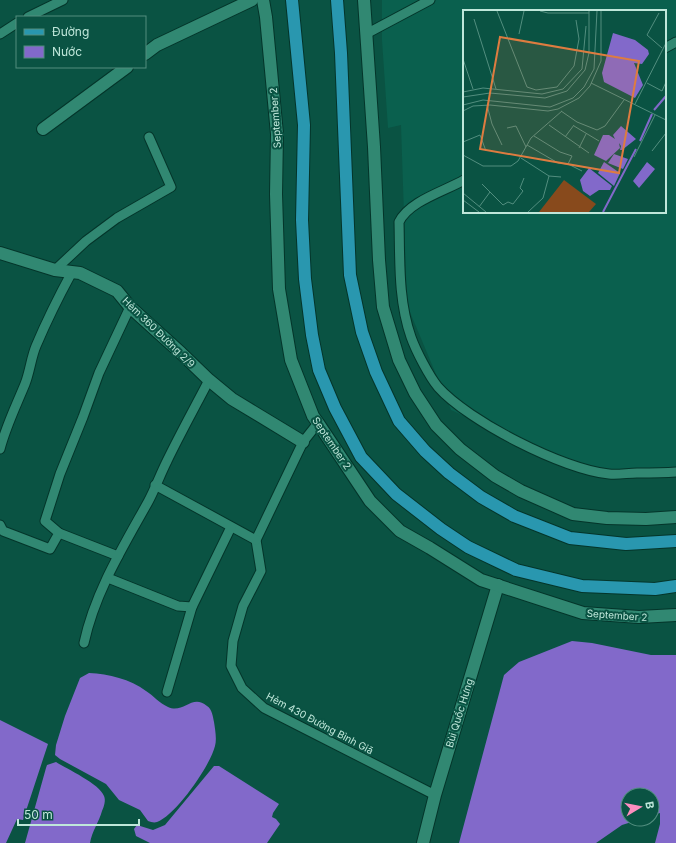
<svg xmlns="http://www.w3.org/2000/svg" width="676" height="843" font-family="Inter,sans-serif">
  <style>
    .built { fill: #0a604e; fill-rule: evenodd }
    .water { fill: #8269ca }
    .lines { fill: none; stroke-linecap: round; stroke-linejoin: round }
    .lane-casing { stroke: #04352a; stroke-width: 11 }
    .street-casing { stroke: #04352a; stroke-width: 14 }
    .secondary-casing { stroke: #04352a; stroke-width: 14 }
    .primary-casing { stroke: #04352a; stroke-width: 14 }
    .lane { stroke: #318872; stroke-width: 9 }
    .street { stroke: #318872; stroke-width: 12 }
    .secondary { stroke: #318872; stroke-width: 12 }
    .primary { stroke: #2997af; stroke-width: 12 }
    .labels { text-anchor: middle; stroke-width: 4; stroke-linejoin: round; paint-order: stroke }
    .street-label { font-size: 10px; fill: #bfe7da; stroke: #0a5343 }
    .inset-river { fill: none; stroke: #8269ca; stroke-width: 2 }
    .inset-road { fill: none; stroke: #528e7f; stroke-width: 1 }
    .view { fill: #de7c40; fill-opacity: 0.15; stroke: #de7c40; stroke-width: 2 }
    .inset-edge { fill: none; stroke: #bfe7da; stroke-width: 2 }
  </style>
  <rect width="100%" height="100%" fill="#0a5343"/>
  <path class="built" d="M382 0H676V475L581 468 451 410 407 305 401 125 388 128 382 40ZM464 11H665V212H464Z"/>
  <g class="water">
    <polygon points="572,641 592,643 651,655 676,655 676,843 655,843 660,824 660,813 652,815 652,795 628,795 628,819 641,819 622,825 596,843 459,843 504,675 519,662"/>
    <path d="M89 673C109 674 130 679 146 691 154 696 159 703 168 707 184 714 192 693 207 706 212 709 213 717 214 722 215 729 217 739 215 746 210 766 176 815 157 822 154 823 151 822 148 821L140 810 119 800 106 784 60 759 55 755 56 745 65 716 80 678Z"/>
    <polygon points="0,720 48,744 23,820 17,819 6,843 0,843"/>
    <path d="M56 762C67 769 100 784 104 796 106 800 104 807 102 811 99 822 92 831 90 843H25L46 768 47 765Z"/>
    <polygon points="214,766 219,766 279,804 273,813 272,817 276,819 280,824 267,843 150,843 136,836 134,829 137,825 153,830 165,825"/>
  </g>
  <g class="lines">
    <defs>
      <g id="lane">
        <polyline points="28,17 63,0"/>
        <polyline points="0,34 17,23"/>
        <polyline points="366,34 430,0"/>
        <polyline points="665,48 676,42"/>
        <path d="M464 180C445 191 409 201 399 222 400 260 398 300 411 337 416 351 429 376 438 387 468 421 564 470 609 474 618 475 628 473 637 473 650 473 663 473 676 472"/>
        <polyline points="55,270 86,241 117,218 171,187 149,137"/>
        <polyline points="318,423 303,442 256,540 261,571 243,606 233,641 231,666 242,688 264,708 435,795"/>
        <path d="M0 449C6 426 16 406 25 384 30 371 31 358 36 346 47 320 59 296 72 272"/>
        <polyline points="155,485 256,540"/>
        <polyline points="0,525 3,531 50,549 59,533 45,521 60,474 83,417 99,373 130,307"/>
        <polyline points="59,533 118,556"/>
        <polyline points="108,578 178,606 192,607"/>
        <path d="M84 643C95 592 123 547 148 502 155 489 160 475 167 461 180 434 195 407 209 380"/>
        <polyline points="167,692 192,607 231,527"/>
      </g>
      <g id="street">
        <polyline points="145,54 157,45 252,0"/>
        <polyline points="43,129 127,67"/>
        <polyline points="0,253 55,270 80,273 117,291 130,307 181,353 209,380 232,399 303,442"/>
        <polyline points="423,843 435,795 498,585"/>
      </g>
      <g id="secondary">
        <polyline points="263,0 266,17 277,134 276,194 279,289 291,360 313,416 318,423 370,501 400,531 430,548 481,580 583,613 639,617 676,615"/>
        <polyline points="364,0 374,147 379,260 383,307 399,360 415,393 436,425 460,449 495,476 521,491 573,514 607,518 646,519 676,517"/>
      </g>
      <g id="primary">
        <polyline points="292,0 304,125 302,220 305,279 312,335 319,370 335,408 361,457 396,494 441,529 468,547 516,570 582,586 655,589 676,586"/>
        <polyline points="337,0 341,53 350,275 362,332 376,372 399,421 425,451 449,473 481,497 514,516 570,538 626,544 676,541"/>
      </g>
    </defs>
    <use href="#lane" class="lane-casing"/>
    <use href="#street" class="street-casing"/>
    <use href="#secondary" class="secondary-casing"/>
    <use href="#primary" class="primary-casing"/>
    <use href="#lane" class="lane"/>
    <use href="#street" class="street"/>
    <use href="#secondary" class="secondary"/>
    <use href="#primary" class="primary"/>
  </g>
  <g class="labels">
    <g class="street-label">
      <text transform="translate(275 118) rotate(-94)" y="4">September 2</text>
      <text transform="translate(159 332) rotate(44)" y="4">Hẻm 360 Đường 2/9</text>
      <text transform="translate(332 443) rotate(56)" y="4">September 2</text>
      <text transform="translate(617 615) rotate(4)" y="4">September 2</text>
      <text transform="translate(459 713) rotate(-73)" y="4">Bùi Quốc Hưng</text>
      <text transform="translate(320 723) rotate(28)" y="4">Hẻm 430 Đường Bình Giã</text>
    </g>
  </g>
  <g transform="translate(463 10)">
    <rect width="203" height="203" fill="#0a5343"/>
    <path d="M101 170 133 194 126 202H76Z" fill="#884a1c"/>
    <path d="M150 23 172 30 185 40 186 44 179 54 171 53 180 75 172 88 141 72 139 63ZM158 116 173 129 159 140H157L158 136 156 133 157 138 143 151 131 145 140 125H146L152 129 150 125ZM151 144 165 149 160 159 145 153ZM141 152 157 163 151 176 135 163ZM184 152 192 159 176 178 170 171ZM126 158 149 176 147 180H136L127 186 120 181 117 170Z" fill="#8269ca"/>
    <path class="inset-river" d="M191 100 203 86M177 131 189 104M140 202 173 139"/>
    <path class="inset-road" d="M34 1 64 77 73 80 94 77 111 56 116 29 113 10M77 1 85 3H126M196 3 184 25 199 38M11 9 33 79M56 24 61 1M0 49 10 79M128 73 203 110M184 73 199 81 203 72M0 82 20 78 79 84 100 79 119 59 123 16M0 87 27 83 82 88 104 81 122 60 126 43V1M172 94 203 33M0 95 20 90 87 97 110 88 121 77 131 59 134 1M24 95 29 114 39 135M0 101 10 96 27 95 85 101 95 99 116 88 127 76 138 51V1M98 101 114 112 134 120 142 116 161 90M86 115 126 143M111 116 136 131M44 118 53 116 63 137M71 126 97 142 109 146M102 127 111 115M0 132 17 125 23 141M64 135 95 153 105 154 109 146M116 138 123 124M189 141 203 123M0 145 20 156H48L55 151 68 128 99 101M171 147 192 105M58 148 86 166 98 167M105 154 119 161M19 174 40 195 45 192 50 194 60 181 57 178 61 168M0 183 23 202M0 190 16 202M16 197 27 182M65 202 80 188 86 166"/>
    <path class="view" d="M37 27 176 51 156 163 17 139Z"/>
    <rect width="203" height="203" class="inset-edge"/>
  </g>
  <rect x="16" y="16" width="130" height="52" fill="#0a5343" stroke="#528e7f"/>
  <rect x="24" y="29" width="20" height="6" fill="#2997af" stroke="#528e7f"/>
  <text x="52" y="36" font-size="12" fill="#bfe7da">Đường</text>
  <rect x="24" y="46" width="20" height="12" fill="#8269ca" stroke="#528e7f"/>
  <text x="52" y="56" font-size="12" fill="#bfe7da">Nước</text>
  <g transform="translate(640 807) rotate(80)"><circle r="19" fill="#0a5343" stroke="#528e7f"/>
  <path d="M0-3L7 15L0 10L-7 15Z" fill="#fd8ebf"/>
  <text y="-6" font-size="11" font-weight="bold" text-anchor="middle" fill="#bfe7da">B</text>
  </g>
  <path d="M18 819v6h121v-6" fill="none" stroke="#bfe7da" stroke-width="2"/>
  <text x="24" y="819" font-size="12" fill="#bfe7da" stroke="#0a5343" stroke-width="3" paint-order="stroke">50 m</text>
</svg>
